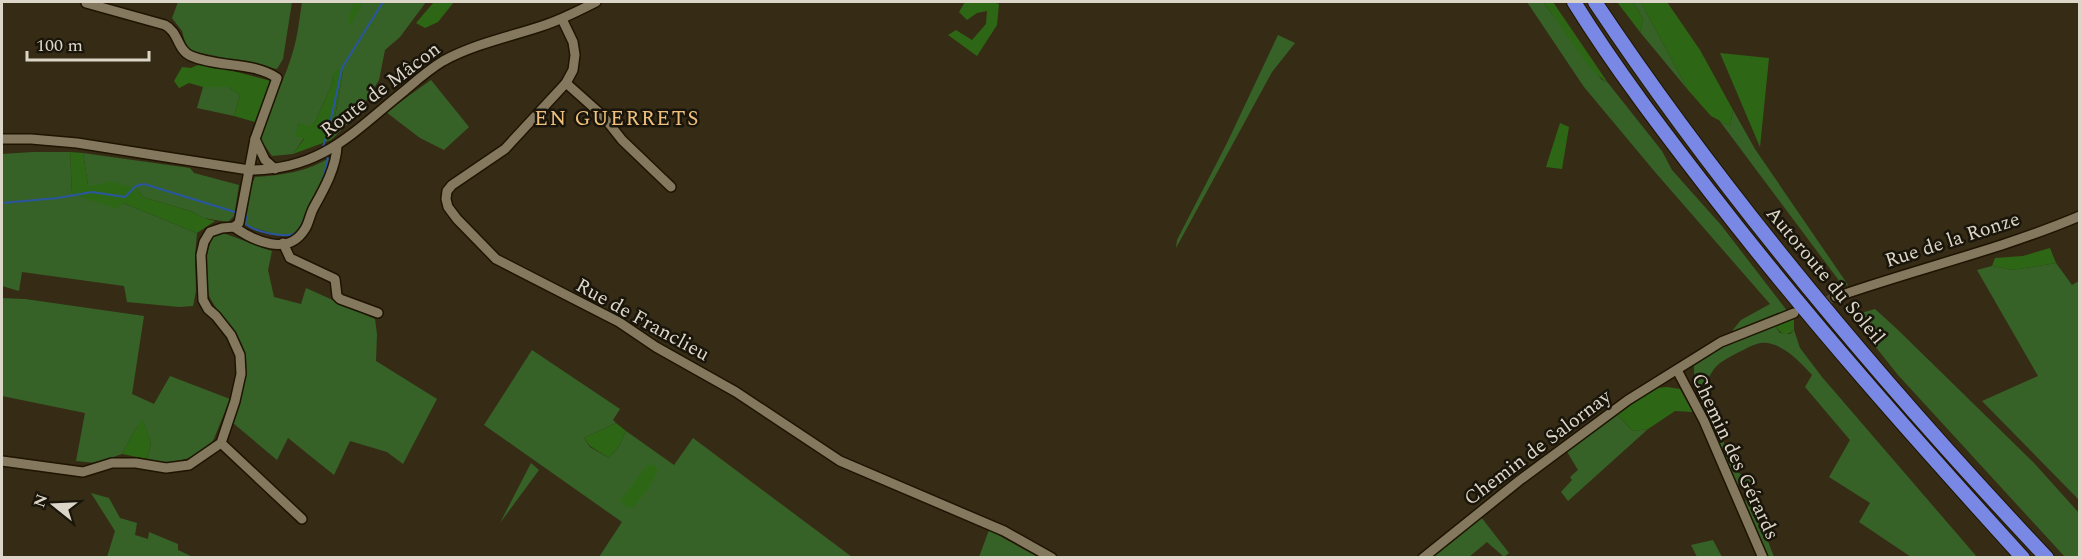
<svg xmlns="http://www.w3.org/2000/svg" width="2081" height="559" font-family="Spectral,serif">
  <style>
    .green { fill: #366228 }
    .forest { fill: #2d6716 }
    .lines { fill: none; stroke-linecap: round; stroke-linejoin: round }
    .stream { stroke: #2a569f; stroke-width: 2 }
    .minor-tunnel { stroke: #4f4630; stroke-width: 9; stroke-dasharray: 9 4.5; stroke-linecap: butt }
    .minor-casing { stroke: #1e1400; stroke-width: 12 }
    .highway-casing { stroke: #1e1400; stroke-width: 16 }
    .minor { stroke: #84795f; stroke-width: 9 }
    .highway { stroke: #7988e4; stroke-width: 14 }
    .labels { text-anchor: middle; stroke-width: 5; stroke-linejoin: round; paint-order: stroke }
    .street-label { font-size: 20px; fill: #dcd6c8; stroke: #1a150b }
    .neighbourhood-label { font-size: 21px; letter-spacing: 1.5px; fill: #efc07d; stroke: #1a150b }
  </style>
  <rect width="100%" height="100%" fill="#362c15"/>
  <g class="green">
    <polygon points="178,2 292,2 283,59 277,69 187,50 182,31 172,18"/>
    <path d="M302 2H426L400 37 385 50 379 80 358 114 331 140 343 71 333 75 332 84 315 122 310 127 298 124 304 138 293 154 272 156 260 139C267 112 281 88 290 61 297 42 299 22 302 2Z"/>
    <polygon points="1527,2 1543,2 1601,79 1608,83 1662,151 1672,170 1721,225 1788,312 1732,331 1741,320 1770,304 1655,172 1584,87"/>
    <polygon points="1633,2 1641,2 1688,90 1640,32 1643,19"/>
    <polygon points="1278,35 1295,43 1272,72 1176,248 1177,240 1227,143"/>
    <polygon points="431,80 469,127 444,150 420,138 386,112"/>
    <polygon points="203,87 228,87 240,95 234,116 197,108"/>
    <polygon points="1733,110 1755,149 1848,285 1843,286 1719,120 1730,126"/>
    <polygon points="33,152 70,152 72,194 123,203 197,233 195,256 196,291 193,306 179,307 127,302 124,286 22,272 19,291 2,286 2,154"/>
    <polygon points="83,153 190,168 194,173 239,185 234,216 228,222 203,218 190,211 143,197 137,189 88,185"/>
    <path d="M331 157C324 181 310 216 293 235L274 234 245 225 251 186 255 177C282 175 307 172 331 157Z"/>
    <path d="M223 233 272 251 268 270 274 297 301 304 306 288 375 319 377 334 376 361 437 399 403 464 387 452 350 441 334 475 288 438 277 460 233 423C240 401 250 374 244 351 242 342 235 334 230 327 223 317 214 306 209 296 202 278 205 253 213 237Z"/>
    <polygon points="2056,263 2072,285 2079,281 2079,500 1982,401 2038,376 1977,270 1992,266 2013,270"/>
    <polygon points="2,298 25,299 144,316 132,394 154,404 170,376 230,399 213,441 194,457 168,463 147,459 151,443 143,421 136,428 122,454 96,463 76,461 85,413 2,396"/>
    <polygon points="1875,309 1897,329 2034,463 2079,513 2079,557 2065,557 1898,375 1851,316"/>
    <path d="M1775 326 1780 333 1790 334 1794 330 1800 348 1822 377 1977 557H1911L1859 522 1870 503 1829 477 1850 440 1805 387 1812 375C1800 362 1781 341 1761 343 1753 344 1746 349 1739 352 1715 365 1716 364 1703 388L1735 471 1752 480 1755 507 1774 557H1769L1744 502 1749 498 1744 482 1737 485C1722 451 1693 403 1694 366L1718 347Z"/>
    <polygon points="532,350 620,409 613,420 616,423 584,438 590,447 609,458 619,446 626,431 674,465 693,438 852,557 599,557 622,522 484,425"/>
    <polygon points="1616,414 1633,431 1648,429 1568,501 1561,492 1572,480 1570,477 1578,470 1566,450"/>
    <polygon points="531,463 539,470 500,523"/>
    <polygon points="91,493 109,498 120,518 137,523 135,535 148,539 149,532 178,544 178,550 193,557 107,557 115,531"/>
    <polygon points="1481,517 1509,553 1504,557 1487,542 1469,557 1432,557"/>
    <polygon points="989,530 1038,557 979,557"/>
    <polygon points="1713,540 1722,557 1697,557 1691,545"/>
  </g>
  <g class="forest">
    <polygon points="354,2 363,2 351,26 348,20"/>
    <polygon points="434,2 454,2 438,22 425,28 416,23"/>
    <polygon points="965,2 994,2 999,4 997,25 977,56 948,35 956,30 972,40 986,24 987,11 977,13 967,20 959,12"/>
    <path d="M1543 2H1553L1608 83C1585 69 1561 24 1543 2Z"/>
    <polygon points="1617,2 1633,2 1643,19 1640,32"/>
    <polygon points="1641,2 1667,2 1700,50 1733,110 1730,126 1711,116 1688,90"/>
    <polygon points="1720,53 1769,58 1760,147"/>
    <polygon points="202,63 271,81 255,122 234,116 240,95 228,87 203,87 189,83 179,88 174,81 182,67 191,68"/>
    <polygon points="338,68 343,71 331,140 293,154 304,139 295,136 299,123 310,126 315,122 332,84 333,75"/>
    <polygon points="1560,123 1569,127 1562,169 1546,167"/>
    <polygon points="70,152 83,153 88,185 97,185 110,181 137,189 143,197 190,211 203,218 215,221 197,233 123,203 117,209 72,194"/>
    <polygon points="2050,248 2056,263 2013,270 1992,266 1995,258 2023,256"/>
    <path d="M1794 318V330C1786 337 1781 334 1775 326Z"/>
    <polygon points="1667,387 1680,389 1693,412 1675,411 1648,429 1633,431 1616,414 1656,388"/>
    <polygon points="143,420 151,443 147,459 122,454 136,428"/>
    <polygon points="616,423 626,431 619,446 609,458 590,446 584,438"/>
    <polygon points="647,465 654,465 658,471 648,489 633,508 627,507 620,501"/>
  </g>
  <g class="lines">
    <g class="stream">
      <polyline points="322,150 329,128 342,68 383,2"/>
      <polyline points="322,183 328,159 325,154"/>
      <polyline points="2,203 58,198 92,192 125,197 136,186 144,184 235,212"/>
      <path d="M247 215 245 223C251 231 288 240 297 232 301 228 303 220 306 215"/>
    </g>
    <polyline class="minor-tunnel" points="1802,310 1836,297"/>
    <defs>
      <g id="minor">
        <path d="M86 3 165 25C179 32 177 50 191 56 218 68 252 61 277 78L255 139"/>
        <polyline points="562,19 573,42 575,55 573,70 566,83 505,149 452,185 447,191 446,199 448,207 457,219 496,259 619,322 656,347 736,392 840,461 1004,531 1052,558"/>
        <polyline points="566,83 603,116 622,140 671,187"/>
        <path d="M2 139H31L77 143 249 170C321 170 351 134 403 92 416 81 428 70 443 61 474 44 509 37 542 26 561 20 578 11 596 2"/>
        <path d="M234 227C254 241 288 257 305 229 309 223 310 214 314 207 324 189 336 168 337 146"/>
        <polyline points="283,243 290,258 335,279 337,296 340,299 378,313"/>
        <path d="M1836 297C1916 269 2002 249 2080 216"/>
        <polyline points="1677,370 1704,421 1763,558"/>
        <polyline points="221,443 302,519"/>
        <polyline points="2,461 83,472 112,463 136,463 166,468 189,465 221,443 235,401 241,374 240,355 231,335 216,316 208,309 203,300 201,255 204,242 210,232 222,228 234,227 239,223 255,139 265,160 275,169"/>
        <polyline points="1423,558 1520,480 1628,400 1721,342 1794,313"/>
      </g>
      <g id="highway">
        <path d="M1574 2C1615 68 1663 131 1711 193 1809 320 1915 439 2023 558"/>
        <path d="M1595 2C1727 200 1883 384 2047 558"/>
      </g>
    </defs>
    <use href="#minor" class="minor-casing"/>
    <use href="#highway" class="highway-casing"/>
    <use href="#minor" class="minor"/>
    <use href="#highway" class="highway"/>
  </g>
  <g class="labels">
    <g class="street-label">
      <text transform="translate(380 89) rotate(-37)" y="7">Route de Mâcon</text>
      <text transform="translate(1952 239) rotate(-18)" y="7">Rue de la Ronze</text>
      <text transform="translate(1826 275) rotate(50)" y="7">Autoroute du Soleil</text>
      <text transform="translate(643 319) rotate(29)" y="7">Rue de Franclieu</text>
      <text transform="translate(1537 447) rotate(-37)" y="7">Chemin de Salornay</text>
      <text transform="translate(1736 456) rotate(65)" y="7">Chemin des Gérards</text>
    </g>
    <g class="neighbourhood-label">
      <text x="617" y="125">EN GUERRETS</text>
    </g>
  </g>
  <rect width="2081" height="559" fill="none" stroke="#dcd6c8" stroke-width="6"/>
  <g transform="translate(54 505) rotate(288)" stroke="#1a150b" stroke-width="4.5" paint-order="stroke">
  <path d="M0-4.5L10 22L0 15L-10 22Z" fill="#dcd6c8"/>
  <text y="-9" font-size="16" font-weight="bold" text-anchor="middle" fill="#dcd6c8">N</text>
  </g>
  <path d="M27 51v9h122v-9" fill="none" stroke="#dcd6c8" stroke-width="3"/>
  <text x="36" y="51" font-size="18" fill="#dcd6c8" stroke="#1a150b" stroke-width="4.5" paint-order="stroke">100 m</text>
</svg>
